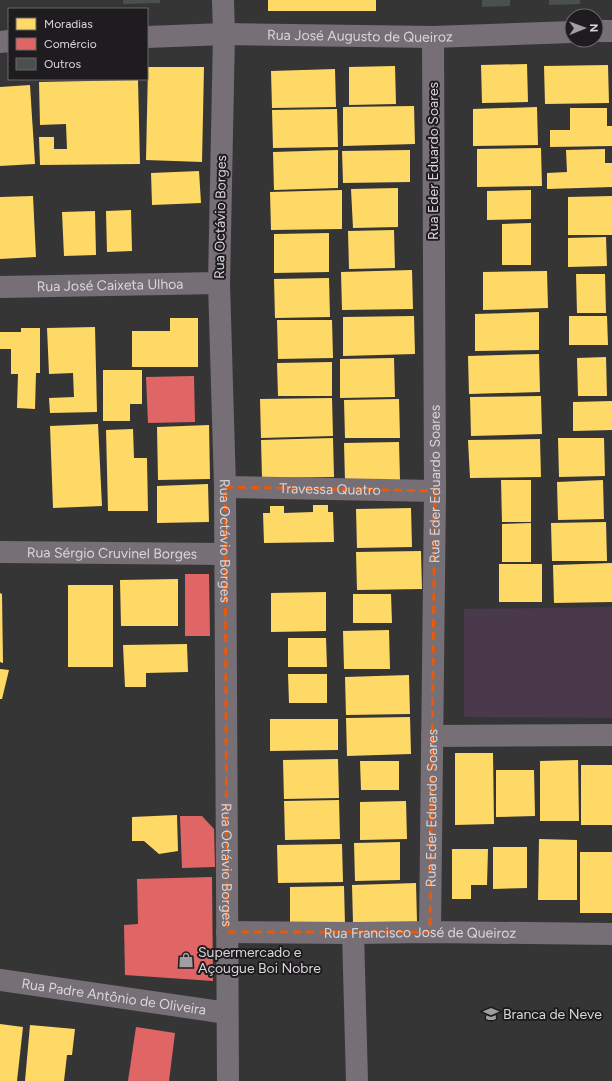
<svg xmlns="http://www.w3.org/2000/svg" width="612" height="1081" font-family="Figtree,sans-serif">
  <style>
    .green { fill: #4a384b }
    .homes { fill: #ffd966 }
    .shops { fill: #e06666 }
    .building { fill: #4a504d }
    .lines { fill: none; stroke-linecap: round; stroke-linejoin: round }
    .minor { stroke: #766f76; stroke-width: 22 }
    .marked { fill: none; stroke: #e8590c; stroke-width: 3; stroke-dasharray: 8 5; stroke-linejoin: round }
    .labels { text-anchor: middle; stroke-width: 4; stroke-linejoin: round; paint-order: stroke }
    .street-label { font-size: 14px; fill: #d9d7d9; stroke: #1e1c1e }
    .poi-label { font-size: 14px; fill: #d9d7d9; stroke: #1e1c1e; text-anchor: start }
  </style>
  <rect width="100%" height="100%" fill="#363536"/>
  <polygon class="green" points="612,607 612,718 464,717 464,609"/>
  <g class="homes">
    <rect x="268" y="0" width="108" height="11"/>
    <polygon points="527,64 528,102 482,103 481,65"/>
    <polygon points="608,65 609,103 545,104 544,66"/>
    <polygon points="395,66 396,104 349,105 349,67"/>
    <polygon points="148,67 204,67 202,162 146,160"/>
    <polygon points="335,69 336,107 272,108 271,71"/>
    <polygon points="138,80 140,164 40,165 39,137 54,137 54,149 67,149 66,124 40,125 39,82"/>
    <polygon points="30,85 35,164 0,166 0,87"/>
    <polygon points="414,106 415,144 343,146 343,107"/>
    <polygon points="537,107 538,145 473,146 473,109"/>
    <polygon points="570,108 607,108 607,126 612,126 612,146 550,147 550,130 570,130"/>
    <polygon points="337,109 338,147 273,148 272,110"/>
    <polygon points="541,148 542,186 477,187 477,149"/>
    <polygon points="605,149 605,163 612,163 612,187 547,189 547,173 567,172 566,150"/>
    <polygon points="338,150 338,188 274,190 273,152"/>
    <polygon points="410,150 410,182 343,183 342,151"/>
    <polygon points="199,171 201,203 152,205 151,173"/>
    <polygon points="398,188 398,227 353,228 351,189"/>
    <polygon points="342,190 342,229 271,230 270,192"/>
    <polygon points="531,190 531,219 487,220 487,191"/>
    <polygon points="33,196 36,257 0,259 0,197"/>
    <polygon points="612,196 612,235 568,235 568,197"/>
    <polygon points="131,210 132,251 107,252 106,211"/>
    <polygon points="95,211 96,255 64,256 62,212"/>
    <polygon points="531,223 531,265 502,265 502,224"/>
    <polygon points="394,230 395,268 349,269 348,231"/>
    <polygon points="329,233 329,272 274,273 274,234"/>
    <polygon points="606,237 607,266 568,267 568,238"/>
    <polygon points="412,270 413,309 342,310 341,272"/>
    <polygon points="547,271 548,308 483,310 483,272"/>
    <polygon points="576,274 605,274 606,313 577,313"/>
    <polygon points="329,278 330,317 275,318 274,279"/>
    <polygon points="539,312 539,350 475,351 475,314"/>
    <polygon points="414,316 415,354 343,356 343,317"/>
    <polygon points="569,316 607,316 608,345 569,345"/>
    <polygon points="170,318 198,318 198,367 132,367 132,331 170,331"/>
    <polygon points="277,320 332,320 333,358 278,359"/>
    <polygon points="95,327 97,412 50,413 49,398 74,397 73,373 49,374 47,328"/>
    <polygon points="21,328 40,328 40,373 36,373 35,409 17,408 18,374 11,374 11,349 0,349 0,332 21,332"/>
    <polygon points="539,354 540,392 469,394 468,356"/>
    <polygon points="606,357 607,396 578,396 577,358"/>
    <polygon points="394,358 395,397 340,398 340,359"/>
    <polygon points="332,362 332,396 278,396 277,363"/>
    <polygon points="103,370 142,370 142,404 130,404 130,421 103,421"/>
    <polygon points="541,396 542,434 471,436 470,397"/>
    <polygon points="332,398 333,436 261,438 260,399"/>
    <polygon points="399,399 400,438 345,438 344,400"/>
    <polygon points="612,401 612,430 573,431 573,402"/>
    <polygon points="98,424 102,506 53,508 50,426"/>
    <polygon points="209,425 210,479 158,480 157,427"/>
    <polygon points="133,429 134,458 147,458 148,511 108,511 106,430"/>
    <polygon points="333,438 334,477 262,478 261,440"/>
    <polygon points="558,438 604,438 605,476 559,477"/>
    <polygon points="540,439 541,477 470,478 468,440"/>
    <polygon points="399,442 400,480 345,481 344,443"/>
    <polygon points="501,480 531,480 531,522 502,522"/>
    <polygon points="603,480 604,519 558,520 557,482"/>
    <polygon points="208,484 209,522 157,523 157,486"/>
    <polygon points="313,505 328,505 328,512 333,512 334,542 264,543 263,513 270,513 270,506 284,506 284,513 313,512"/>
    <polygon points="411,508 412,547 357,548 356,509"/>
    <polygon points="606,522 607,561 552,561 551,523"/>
    <polygon points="531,523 531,562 502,562 502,524"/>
    <polygon points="421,551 422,589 357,590 356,552"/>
    <polygon points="612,563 612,602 554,603 553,565"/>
    <rect x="499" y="564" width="43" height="38"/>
    <polygon points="178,579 178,626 121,626 120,580"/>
    <rect x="68" y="585" width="45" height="82"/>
    <polygon points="326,592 326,631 271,632 271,593"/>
    <polygon points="0,593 2,594 3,663 0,662"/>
    <polygon points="353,594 391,594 392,623 353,623"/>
    <polygon points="389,630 390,669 344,669 343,631"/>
    <polygon points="288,638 326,638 327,667 288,667"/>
    <polygon points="187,644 188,672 146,673 146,687 125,687 123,645"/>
    <polygon points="0,669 9,670 2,699 0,699"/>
    <polygon points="288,674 327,674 327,703 289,703"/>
    <polygon points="409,675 410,714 346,715 345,677"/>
    <polygon points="410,717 411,754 347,756 346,718"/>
    <polygon points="270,719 338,719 338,750 270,751"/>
    <polygon points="455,753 493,753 494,824 455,825"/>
    <polygon points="338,759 339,798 284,799 283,760"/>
    <polygon points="578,760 579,821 540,821 540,761"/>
    <polygon points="360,761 399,761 399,790 361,790"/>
    <rect x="581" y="765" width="31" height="60"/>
    <polygon points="496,770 534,770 535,816 496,817"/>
    <polygon points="339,800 340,839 285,840 284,801"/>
    <polygon points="406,801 407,839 360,840 360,802"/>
    <polygon points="177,815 178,851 159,854 144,841 132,841 132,817"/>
    <polygon points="539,839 577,840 577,900 538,900"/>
    <polygon points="400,842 400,880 355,881 354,843"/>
    <polygon points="342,844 343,882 278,883 277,845"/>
    <polygon points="493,847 527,847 527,888 493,889"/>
    <polygon points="452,849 488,849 487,885 471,885 471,899 452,899"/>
    <rect x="580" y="852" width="32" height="61"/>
    <polygon points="416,883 417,922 353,923 352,885"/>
    <polygon points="344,886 345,925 290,926 290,887"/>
    <polygon points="0,1024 23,1027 17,1081 0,1081"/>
    <polygon points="30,1025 75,1029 72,1055 67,1055 64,1081 25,1081"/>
  </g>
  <g class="shops">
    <polygon points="194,376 195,422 148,423 146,377"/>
    <polygon points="185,574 209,574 210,636 185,636"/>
    <polygon points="180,816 202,816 214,829 215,867 182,868"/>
    <polygon points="212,877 213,981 125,975 124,925 138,924 137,879"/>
    <polygon points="136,1027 175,1033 169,1081 128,1081"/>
  </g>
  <g class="building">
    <polygon points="123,0 160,0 160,3 123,4"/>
    <polygon points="482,0 510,0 510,6 482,7"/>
    <polygon points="549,0 580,0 580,4 549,5"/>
  </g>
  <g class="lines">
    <g class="minor">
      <path id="s1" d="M223 0 224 34 219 283 225 487 228 1081"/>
      <polyline points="596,31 612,31"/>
      <path id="s2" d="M147 37 224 34 433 37 572 32"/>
      <polyline points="0,42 9,41"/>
      <path id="s3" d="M0 287 219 283"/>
      <path id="s4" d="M225 487 435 491"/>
      <path id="s5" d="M0 552 224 554"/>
      <polyline points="432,736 612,735"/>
      <path id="s6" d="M227 932 353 933 430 932 612 934"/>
      <path id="s7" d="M430 932 435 491 433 37"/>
      <polyline points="353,933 357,1081"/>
      <path id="s8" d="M0 980 227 1013"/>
    </g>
  </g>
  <path class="marked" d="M225 487 435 491 430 932H227Z"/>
  <defs>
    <symbol id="shop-bare" viewBox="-9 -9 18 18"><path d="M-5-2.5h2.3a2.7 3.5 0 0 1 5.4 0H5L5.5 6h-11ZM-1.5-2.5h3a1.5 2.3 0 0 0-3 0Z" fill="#a09ea0" stroke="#1e1c1e" stroke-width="2.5" paint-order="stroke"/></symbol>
    <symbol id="school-bare" viewBox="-9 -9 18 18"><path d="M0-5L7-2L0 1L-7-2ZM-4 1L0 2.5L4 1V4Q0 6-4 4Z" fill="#a09ea0" stroke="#1e1c1e" stroke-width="2.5" paint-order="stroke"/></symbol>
  </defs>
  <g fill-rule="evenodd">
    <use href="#shop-bare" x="175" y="949" width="22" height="22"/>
    <use href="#school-bare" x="480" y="1003" width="22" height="22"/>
  </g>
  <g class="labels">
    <g class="street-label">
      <text dy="5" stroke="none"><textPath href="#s2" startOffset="213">Rua José Augusto de Queiroz</textPath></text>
      <text transform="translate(433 161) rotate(-90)" y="5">Rua Eder Eduardo Soares</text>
      <text transform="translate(220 217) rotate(-89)" y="5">Rua Octávio Borges</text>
      <text dy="5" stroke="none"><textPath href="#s3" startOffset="110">Rua José Caixeta Ulhoa</textPath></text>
      <text dy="5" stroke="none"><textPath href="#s7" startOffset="448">Rua Eder Eduardo Soares</textPath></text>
      <text dy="5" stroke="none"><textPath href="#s4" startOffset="105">Travessa Quatro</textPath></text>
      <text dy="5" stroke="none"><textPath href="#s1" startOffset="541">Rua Octávio Borges</textPath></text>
      <text dy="5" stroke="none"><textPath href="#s5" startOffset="112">Rua Sérgio Cruvinel Borges</textPath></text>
      <text dy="5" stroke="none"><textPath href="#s7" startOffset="124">Rua Eder Eduardo Soares</textPath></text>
      <text dy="5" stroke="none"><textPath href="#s1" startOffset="865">Rua Octávio Borges</textPath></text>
      <text dy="5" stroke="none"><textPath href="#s6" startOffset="193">Rua Francisco José de Queiroz</textPath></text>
      <text dy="5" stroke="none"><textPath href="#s8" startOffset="115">Rua Padre Antônio de Oliveira</textPath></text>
    </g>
    <g class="poi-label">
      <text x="198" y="957">Supermercado e<tspan x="198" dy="16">Açougue Boi Nobre</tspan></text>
      <text x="503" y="1019">Branca de Neve</text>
    </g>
  </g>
  <rect x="8" y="8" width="140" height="72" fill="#1e1c1e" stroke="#696769"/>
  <rect x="16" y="18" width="20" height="12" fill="#ffd966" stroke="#696769"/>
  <text x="44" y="28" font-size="12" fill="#d9d7d9">Moradias</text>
  <rect x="16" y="38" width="20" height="12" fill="#e06666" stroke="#696769"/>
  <text x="44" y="48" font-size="12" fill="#d9d7d9">Comércio</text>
  <rect x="16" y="58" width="20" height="12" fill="#4a504d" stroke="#696769"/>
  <text x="44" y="68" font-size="12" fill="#d9d7d9">Outros</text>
  <g transform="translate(584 28) rotate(89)"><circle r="19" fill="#1e1c1e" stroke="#696769"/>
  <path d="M0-3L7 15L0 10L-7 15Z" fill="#a09ea0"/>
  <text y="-6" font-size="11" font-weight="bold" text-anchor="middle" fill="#d9d7d9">N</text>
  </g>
</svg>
